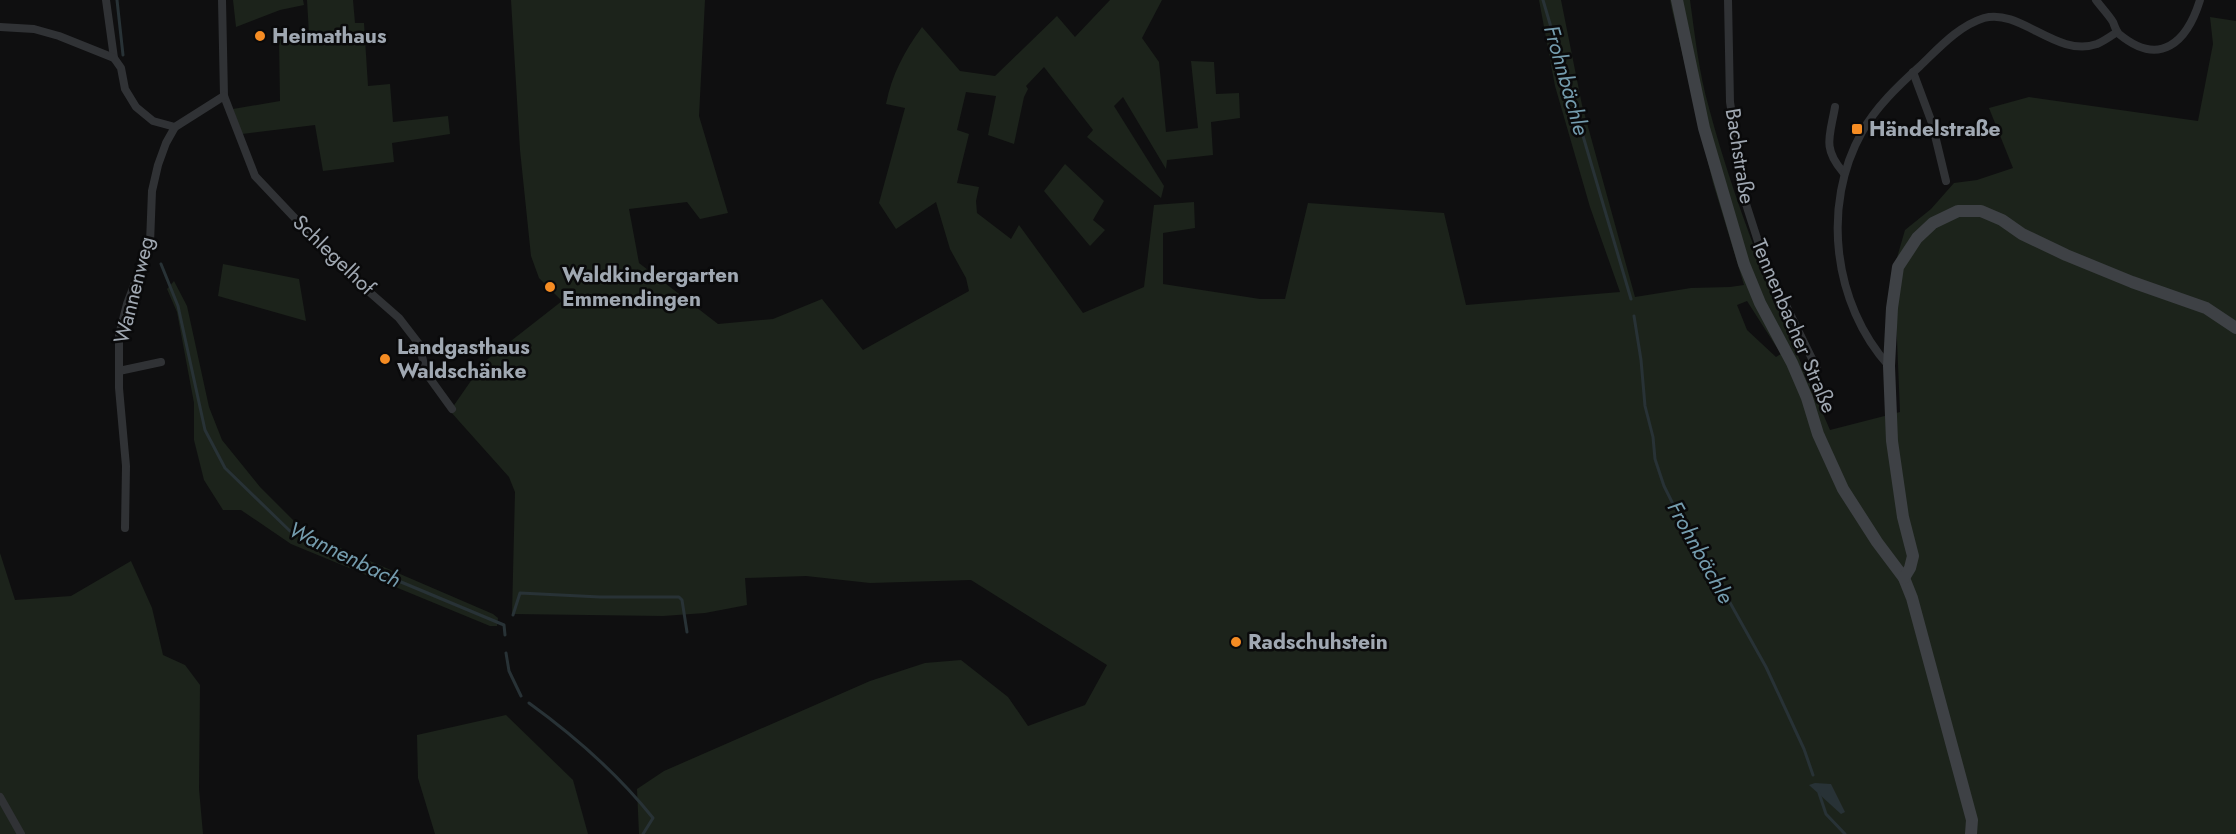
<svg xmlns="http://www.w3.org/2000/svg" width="2236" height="834" font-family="Jost,sans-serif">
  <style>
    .green { fill: #1c231b; fill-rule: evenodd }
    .water { fill: #283236 }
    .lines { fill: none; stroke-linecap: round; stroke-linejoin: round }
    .stream { stroke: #283236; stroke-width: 3 }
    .street { stroke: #303235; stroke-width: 8 }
    .secondary { stroke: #3e4145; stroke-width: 12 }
    .poi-dot { fill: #f58c23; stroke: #0a0a0b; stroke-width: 2 }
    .labels { text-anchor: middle; stroke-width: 5; stroke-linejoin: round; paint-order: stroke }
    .poi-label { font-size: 21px; font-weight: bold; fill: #a0a8b2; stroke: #0a0a0b; text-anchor: start }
    .street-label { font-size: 21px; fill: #a0a8b2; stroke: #0a0a0b }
    .water-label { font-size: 22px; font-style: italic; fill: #759daf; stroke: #0a0a0b }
  </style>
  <rect width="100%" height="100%" fill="#0f0f10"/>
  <g class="green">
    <polygon points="233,0 303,0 304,5 280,10 236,27"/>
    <polygon points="307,0 353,0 355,23 364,23 368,86 390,84 393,122 448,116 450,134 392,143 394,162 323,171 315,125 242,134 233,109 280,101 279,37 309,34"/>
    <path d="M511 0H705L699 116 728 213 700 219 687 202 629 209 639 263 718 324 773 319 822 299 863 350 969 291 966 278 950 249 936 202 896 229 879 203 905 108 886 104C892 74 904 52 922 27L960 71 995 76 1057 16 1075 37 1110 0H1162L1142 38 1159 62 1166 132 1198 128 1191 61 1214 62 1216 94 1239 93 1240 118 1211 122 1213 155 1167 160 1166 169 1123 97 1114 106 1164 186 1161 198 1087 137 1093 130 1044 67 1026 86 1028 89 1024 97 1014 144 988 135 996 96 966 92 957 130 969 134 957 183 979 187 976 201 977 213 1011 239 1019 225 1083 313 1144 287 1154 205 1194 202 1195 228 1163 233V284L1260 299H1285L1308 203 1444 213 1466 305 1620 292 1590 207 1555 86 1539 0H1561L1582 105 1635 297 1691 288 1730 287 1744 285 1713 183 1672 10 1670 0H1690C1695 36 1699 73 1709 108 1739 220 1784 325 1830 430L1900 412 1894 268 1905 230 1931 209 1954 183 1977 180 2013 168 1989 108 2029 97 2198 121 2213 44 2210 17 2236 21V834H639L637 789 664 771 870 681 925 663 961 660 1008 697 1028 726 1085 705 1107 665 971 580 870 583 806 576 745 578 747 605 705 613 663 616 512 614 515 492 509 477 450 411 484 362 562 301 539 278 531 256 520 150ZM1747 301 1781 354 1776 357 1747 330 1737 305Z"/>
    <polygon points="1065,164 1104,201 1093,220 1105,230 1090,246 1044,191"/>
    <polygon points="223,264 299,279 306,321 218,296"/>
    <polygon points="174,281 187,306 209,407 222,440 260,487 302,529 349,552 493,614 498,618 497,626 490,626 291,544 241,510 223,510 204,480 194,440 194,403 177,312 167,289"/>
    <polygon points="0,553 15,600 71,596 131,561 152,608 163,655 185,665 200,685 199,789 203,834 0,834"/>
    <polygon points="506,715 573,780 588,834 435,834 418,778 417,735"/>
  </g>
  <polygon class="water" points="1815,783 1831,784 1845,812 1841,814 1809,785"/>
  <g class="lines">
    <g class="stream">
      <polyline points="117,0 123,55"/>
      <polyline points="1543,0 1631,299"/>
      <polyline points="161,264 178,306 205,430 225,468 290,531 358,564 504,625 505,635"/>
      <polyline points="1634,316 1641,360 1645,406 1653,437 1655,459 1664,486 1683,524 1719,583 1766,667 1804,749 1813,775"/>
      <polyline points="513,615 520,593 600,597 679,597 682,600 687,632"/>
      <polyline points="506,653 509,671 521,696"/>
      <path d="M529 703C576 737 617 773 653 818L643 834"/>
      <polyline points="1819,793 1826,814 1845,834"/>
    </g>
    <g class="street">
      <polyline points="106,0 114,58"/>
      <polyline points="222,0 224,96 255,176 342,268 399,318 419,344 426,373 452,409"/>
      <polyline points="1728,0 1730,102 1746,204 1764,260 1817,369"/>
      <path d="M2096 0C2101 7 2108 14 2113 22 2115 27 2116 31 2119 34 2160 68 2187 42 2200 0"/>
      <polyline points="0,27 34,29 59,36 114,58 121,68 125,89 136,107 153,121 175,127"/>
      <polyline points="1913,72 1932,123 1946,181"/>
      <path d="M1835 107C1830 136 1822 148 1843 172"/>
      <path d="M1889 366C1833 304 1821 205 1862 132 1876 107 1898 86 1919 67 1938 49 1958 26 1984 18 2021 8 2056 58 2097 44 2104 41 2111 36 2117 32"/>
      <polyline points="119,371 161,362"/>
      <polyline points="125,528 126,466 119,388 119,335 127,304 150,243 152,191 158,165 166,143 175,127 224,96"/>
      <polyline points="0,797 21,834"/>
    </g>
    <g class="secondary">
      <polyline points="1677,0 1704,128 1744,264 1760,303 1792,363 1807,398 1818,434 1843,489 1877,542 1904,578 1912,598 1972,820 1971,834"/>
      <polyline points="1904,578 1910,568 1913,556 1903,517 1892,441 1889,366 1892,308 1898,267 1917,238 1933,223 1958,211 1981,211 2002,220 2022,234 2066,255 2132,282 2206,308 2236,328"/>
    </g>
  </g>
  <g class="poi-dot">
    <circle cx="260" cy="36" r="6"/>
    <rect x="1851" y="123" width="12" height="12" rx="3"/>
    <circle cx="550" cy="287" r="6"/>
    <circle cx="385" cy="359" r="6"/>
    <circle cx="1236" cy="642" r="6"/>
  </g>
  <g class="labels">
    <g class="poi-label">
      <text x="272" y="43">Heimathaus</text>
      <text x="1869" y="136">Händelstraße</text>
      <text x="562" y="282">Waldkindergarten<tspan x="562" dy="24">Emmendingen</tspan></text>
      <text x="397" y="354">Landgasthaus<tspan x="397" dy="24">Waldschänke</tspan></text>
      <text x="1248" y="649">Radschuhstein</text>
    </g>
    <g class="street-label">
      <text transform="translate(1740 156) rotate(81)" y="7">Bachstraße</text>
      <text transform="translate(334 255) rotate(44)" y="7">Schlegelhof</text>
      <text transform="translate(134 290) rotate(-76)" y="7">Wannenweg</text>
      <text transform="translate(1794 326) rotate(67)" y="7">Tennenbacher Straße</text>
    </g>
    <g class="water-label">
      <text transform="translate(1567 80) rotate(74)" y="8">Frohnbächle</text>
      <text transform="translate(1701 552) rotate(61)" y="8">Frohnbächle</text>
      <text transform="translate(345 554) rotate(26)" y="8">Wannenbach</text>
    </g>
  </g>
</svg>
